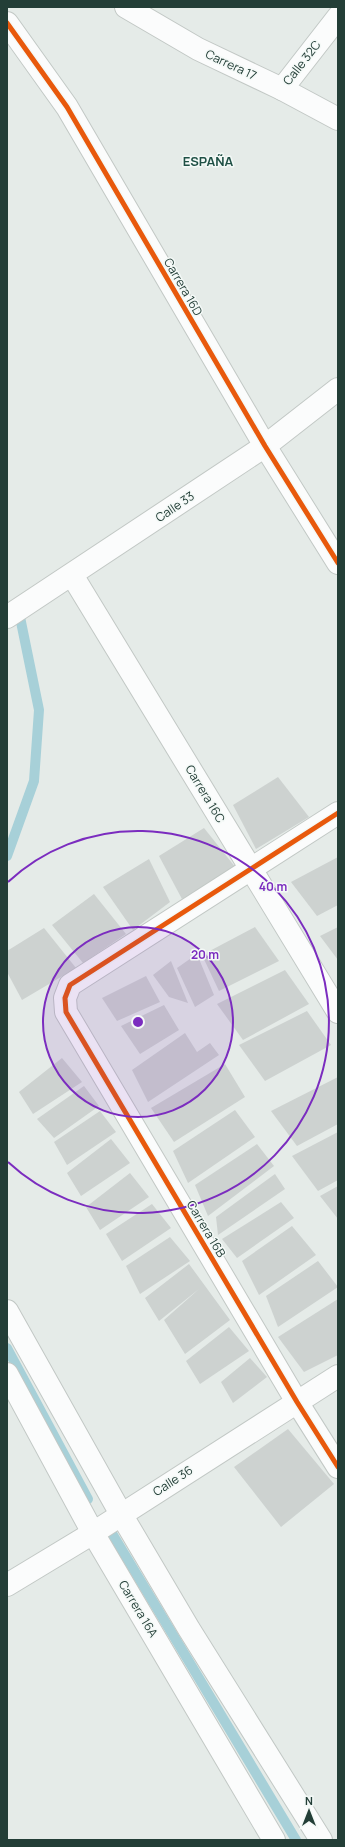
<svg xmlns="http://www.w3.org/2000/svg" width="345" height="1847" font-family="Manrope,sans-serif">
  <style>
    .lines { fill: none; stroke-linecap: round; stroke-linejoin: round }
    .stream { stroke: #a7d0d8; stroke-width: 10 }
    .building { fill: #cdd2d0 }
    .minor-casing { stroke: #c2c8c5; stroke-width: 24 }
    .tertiary-casing { stroke: #c2c8c5; stroke-width: 24 }
    .minor { stroke: #fbfcfc; stroke-width: 22 }
    .tertiary { stroke: #fbfcfc; stroke-width: 22 }
    .cycleway-casing { stroke: #f4f9f7; stroke-width: 8 }
    .cycleway { stroke: #e8590c; stroke-width: 5 }
    .ring { fill: none; stroke: #7b2cbf; stroke-width: 2 }
    .labels { text-anchor: middle; stroke-width: 3; stroke-linejoin: round; paint-order: stroke }
    .street-label { font-size: 12px; fill: #233e37; stroke: #f4f9f7 }
    .neighbourhood-label { font-size: 13px; font-weight: bold; fill: #1f5045; stroke: #f4f9f7 }
    .centre { fill: #7b2cbf; stroke: #f4f9f7; stroke-width: 2 }
    .ring-label { font-size: 12px; text-anchor: middle; font-weight: bold; fill: #7b2cbf; stroke: #f4f9f7; stroke-width: 3; stroke-linejoin: round; paint-order: stroke }
  </style>
  <rect width="100%" height="100%" fill="#e5ebe8"/>
  <g class="lines">
    <g class="stream">
      <polyline points="7,856 34,781 39,710 20,617"/>
      <polyline points="7,1348 88,1499"/>
      <polyline points="113,1535 296,1840"/>
    </g>
  </g>
  <g class="building">
    <polygon points="278,777 309,817 256,849 233,805"/>
    <polygon points="204,828 236,868 182,899 159,856"/>
    <polygon points="338,857 338,905 317,916 291,882"/>
    <polygon points="149,859 170,902 133,930 103,887"/>
    <polygon points="94,894 126,934 83,963 52,925"/>
    <polygon points="255,927 279,961 219,991 202,955"/>
    <polygon points="338,927 338,960 320,936"/>
    <polygon points="44,928 76,968 22,1000 7,972 7,951"/>
    <polygon points="197,954 214,995 195,1007 177,968"/>
    <polygon points="171,961 188,1003 169,997 153,975"/>
    <polygon points="285,970 309,1004 243,1040 217,1004"/>
    <polygon points="146,976 160,1002 117,1021 102,998"/>
    <polygon points="164,1005 179,1030 140,1054 121,1026"/>
    <polygon points="307,1011 331,1045 265,1081 239,1045"/>
    <polygon points="185,1033 197,1052 210,1043 219,1055 148,1102 132,1070"/>
    <polygon points="62,1058 82,1082 33,1114 19,1092"/>
    <polygon points="225,1064 245,1097 174,1142 151,1108"/>
    <polygon points="338,1077 338,1124 297,1146 271,1111"/>
    <polygon points="84,1086 99,1106 54,1138 37,1119"/>
    <polygon points="235,1110 255,1137 188,1183 173,1151"/>
    <polygon points="100,1111 116,1132 67,1165 54,1142"/>
    <polygon points="338,1132 338,1180 318,1191 292,1156"/>
    <polygon points="111,1139 130,1163 81,1196 67,1173"/>
    <polygon points="257,1144 274,1166 208,1216 195,1185"/>
    <polygon points="130,1173 149,1197 100,1230 86,1207"/>
    <polygon points="275,1174 285,1189 218,1235 216,1217"/>
    <polygon points="338,1186 338,1219 320,1196"/>
    <polygon points="281,1202 294,1218 237,1258 222,1239"/>
    <polygon points="152,1204 171,1228 122,1261 106,1234"/>
    <polygon points="292,1226 316,1255 259,1295 242,1261"/>
    <polygon points="170,1237 190,1261 140,1294 126,1266"/>
    <polygon points="318,1261 338,1287 278,1327 266,1296"/>
    <polygon points="189,1264 230,1320 185,1354 164,1320 199,1289 159,1321 145,1298"/>
    <polygon points="338,1299 338,1355 304,1372 278,1337"/>
    <polygon points="229,1327 249,1351 200,1384 186,1361"/>
    <polygon points="250,1358 267,1377 233,1403 221,1382"/>
    <polygon points="288,1429 334,1484 281,1527 234,1467"/>
  </g>
  <g class="lines">
    <defs>
      <g id="minor">
        <polyline points="7,23 67,107 265,446 338,563"/>
        <polyline points="282,89 338,17"/>
        <polyline points="72,575 338,1012"/>
        <polyline points="7,617 265,446 338,389"/>
        <polyline points="338,813 70,985 65,998 66,1012 297,1402 338,1467"/>
        <polyline points="7,1311 121,1514 189,1629 321,1840"/>
        <polyline points="7,1374 93,1533 274,1840"/>
        <polyline points="7,1585 93,1533 338,1376"/>
      </g>
      <polyline id="tertiary" points="126,7 198,49 282,89 338,119"/>
    </defs>
    <use href="#minor" class="minor-casing"/>
    <use href="#tertiary" class="tertiary-casing"/>
    <use href="#minor" class="minor"/>
    <use href="#tertiary" class="tertiary"/>
    <defs>
      <g id="cycleway">
        <polyline points="7,23 67,107 265,446 338,563"/>
        <polyline points="338,813 70,985 65,998 66,1012 297,1402 338,1467"/>
      </g>
    </defs>
    <use href="#cycleway" class="cycleway-casing"/>
    <use href="#cycleway" class="cycleway"/>
  </g>
  <circle cx="138" cy="1022" r="95" fill="#7b2cbf" fill-opacity=".12"/>
  <g class="ring">
    <circle cx="138" cy="1022" r="95"/>
    <path d="M8 882A191 191 0 1 1 8 1162"/>
  </g>
  <g class="labels">
    <g class="street-label">
      <text transform="translate(302 63) rotate(-52)" y="4">Calle 32C</text>
      <text transform="translate(231 65) rotate(25)" y="4">Carrera 17</text>
      <text transform="translate(183 287) rotate(60)" y="4">Carrera 16D</text>
      <text transform="translate(175 507) rotate(-34)" y="4">Calle 33</text>
      <text transform="translate(205 794) rotate(59)" y="4">Carrera 16C</text>
      <text transform="translate(206 1229) rotate(59)" y="4">Carrera 16B</text>
      <text transform="translate(173 1481) rotate(-33)" y="4">Calle 36</text>
      <text transform="translate(138 1609) rotate(59)" y="4">Carrera 16A</text>
    </g>
    <g class="neighbourhood-label">
      <text x="208" y="166">ESPAÑA</text>
    </g>
  </g>
  <circle cx="138" cy="1022" r="6" class="centre"/>
  <g class="ring-label">
    <text x="273" y="891">40 m</text>
    <text x="205" y="959">20 m</text>
  </g>
  <rect width="345" height="1847" fill="none" stroke="#233e37" stroke-width="16"/>
  <g transform="translate(309 1811)" stroke="#f4f9f7" stroke-width="3" paint-order="stroke">
  <path d="M0-3L7 15L0 10L-7 15Z" fill="#233e37"/>
  <text y="-6" font-size="11" font-weight="bold" text-anchor="middle" fill="#233e37">N</text>
  </g>
</svg>
